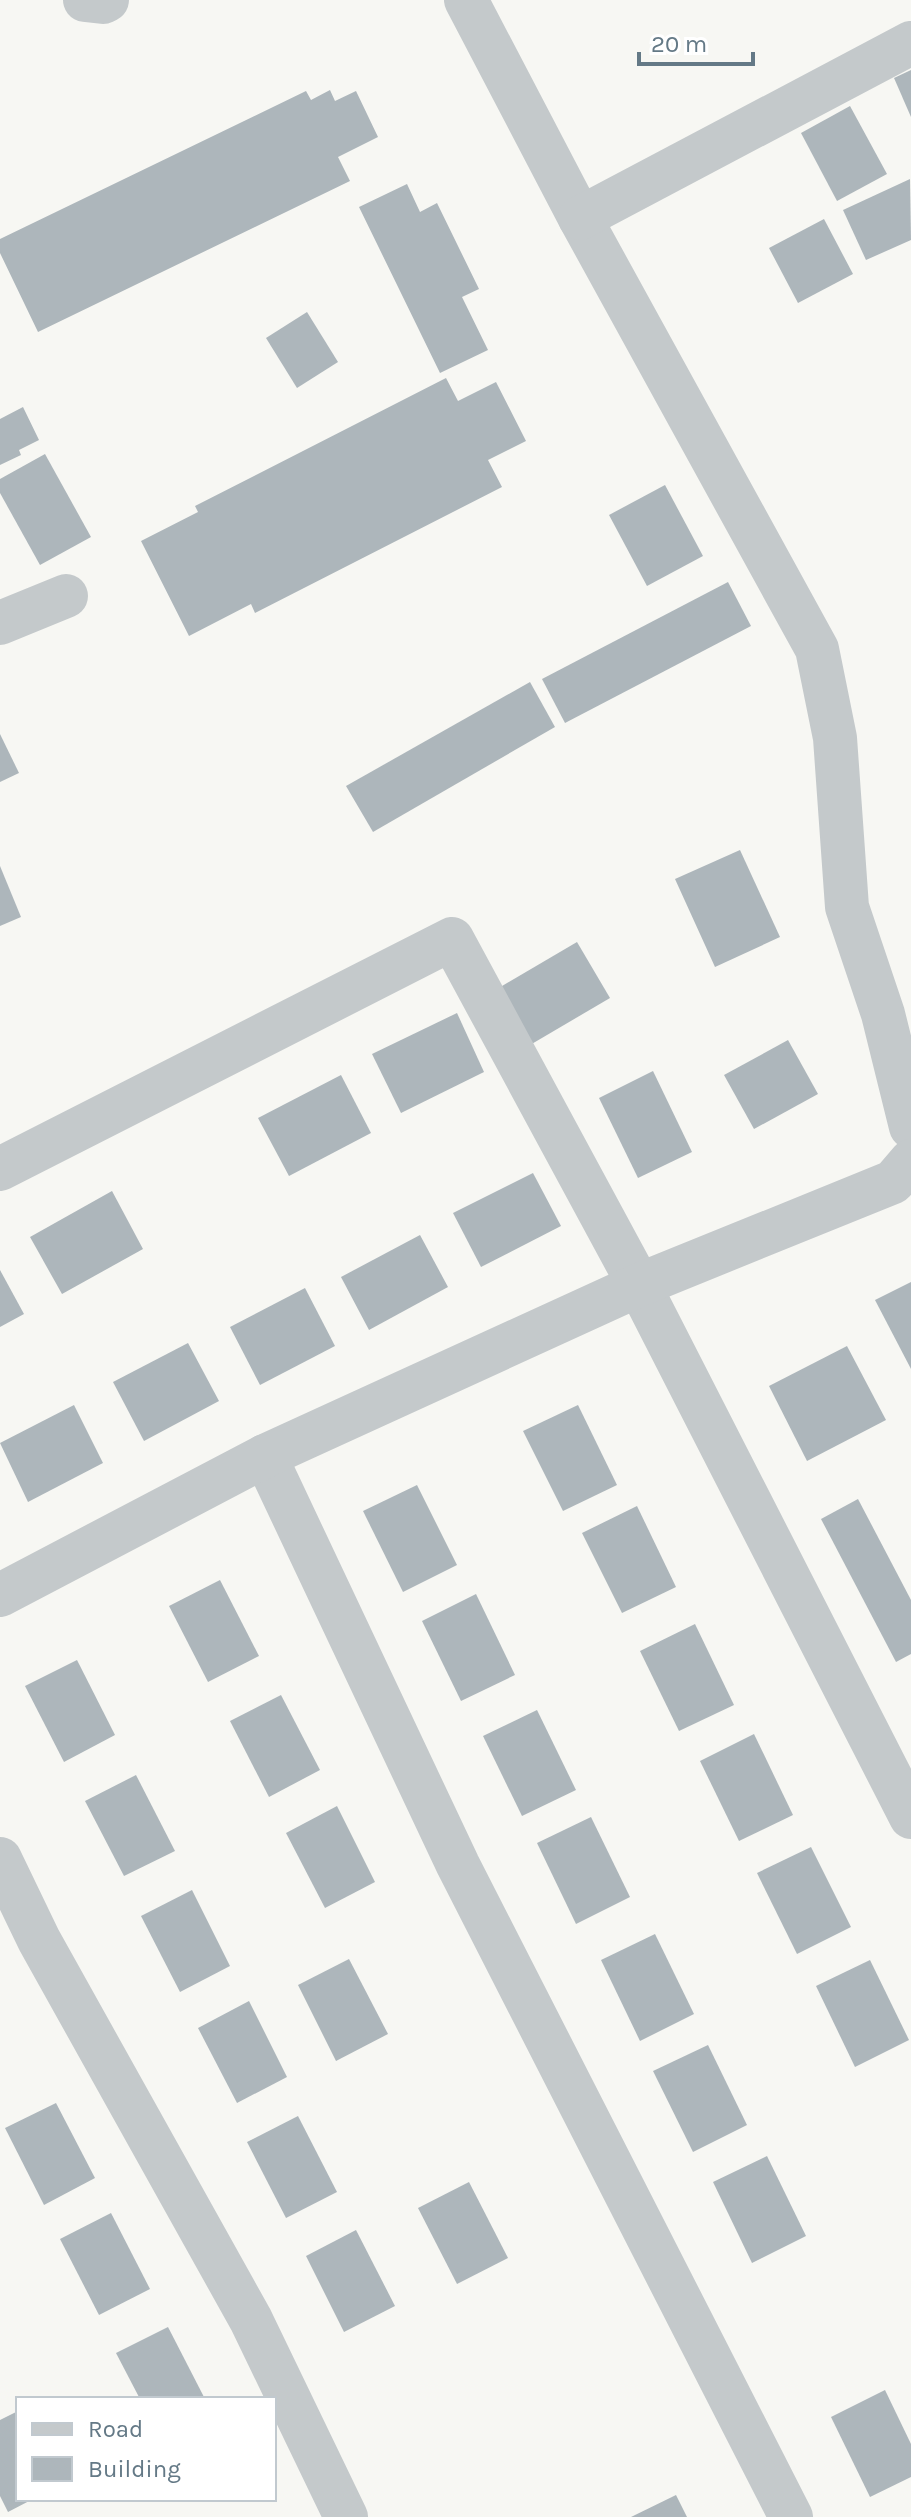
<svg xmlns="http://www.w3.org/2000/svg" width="911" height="2517" font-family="Karla,sans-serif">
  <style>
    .building { fill: #adb6bb }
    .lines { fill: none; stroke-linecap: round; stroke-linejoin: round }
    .minor { stroke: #c4c9cb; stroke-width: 44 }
  </style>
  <rect width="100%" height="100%" fill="#f7f7f3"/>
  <g class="building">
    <polygon points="911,70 911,117 894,78"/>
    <polygon points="330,90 335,101 356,91 378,137 338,157 350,181 38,332 0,253 0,239 306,91 311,100"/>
    <polygon points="850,106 887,174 837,201 801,133"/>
    <polygon points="910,179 911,240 866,260 843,210"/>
    <polygon points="407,184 420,212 437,203 479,289 462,297 488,350 440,373 359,207"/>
    <polygon points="824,219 853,274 798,303 769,248"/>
    <polygon points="307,312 338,362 297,388 266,338"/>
    <polygon points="446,378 458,401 496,382 526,441 488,460 502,487 255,613 251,604 189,636 141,541 198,512 195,506"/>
    <polygon points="23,407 39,440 19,450 21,455 0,465 0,419"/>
    <polygon points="45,454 91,537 40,565 0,493 0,479"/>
    <polygon points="665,485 703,556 647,586 609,515"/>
    <polygon points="728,582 751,626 565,723 542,679"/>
    <polygon points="530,682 555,727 373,832 346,786"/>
    <polygon points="0,734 19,773 0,782"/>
    <polygon points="740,850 780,937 715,967 675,879"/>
    <polygon points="0,866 21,917 0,926"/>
    <polygon points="577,942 610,998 530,1045 497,989"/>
    <polygon points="457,1013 484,1072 401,1113 372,1054"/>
    <polygon points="788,1040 818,1094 754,1129 724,1075"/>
    <polygon points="653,1071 692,1152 638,1178 599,1098"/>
    <polygon points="341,1075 371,1133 289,1176 258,1118"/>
    <polygon points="533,1173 561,1226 481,1267 453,1213"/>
    <polygon points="112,1191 143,1249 62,1294 30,1237"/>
    <polygon points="420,1235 448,1287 369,1330 341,1277"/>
    <polygon points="0,1270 24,1314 0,1327"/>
    <polygon points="911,1282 911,1369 875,1300"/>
    <polygon points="305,1288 335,1346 260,1385 230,1327"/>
    <polygon points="188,1343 219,1401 144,1441 113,1382"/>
    <polygon points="847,1346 886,1420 807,1461 769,1386"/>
    <polygon points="74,1405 103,1463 28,1502 0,1443"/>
    <polygon points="578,1405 617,1485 563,1511 523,1431"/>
    <polygon points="417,1485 457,1565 403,1592 363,1511"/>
    <polygon points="858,1499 911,1600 911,1654 896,1662 821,1519"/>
    <polygon points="637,1506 676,1587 622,1613 582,1533"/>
    <polygon points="220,1580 259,1656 208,1682 169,1606"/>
    <polygon points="476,1594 515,1675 461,1701 422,1621"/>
    <polygon points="695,1624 734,1705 679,1731 640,1651"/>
    <polygon points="77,1660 115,1735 64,1762 25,1686"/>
    <polygon points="281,1695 320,1770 269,1797 230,1721"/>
    <polygon points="537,1710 576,1790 522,1816 483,1736"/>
    <polygon points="754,1734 793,1815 739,1841 700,1761"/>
    <polygon points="136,1775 175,1851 124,1876 85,1801"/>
    <polygon points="337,1806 375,1882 325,1908 286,1833"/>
    <polygon points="591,1817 630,1897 576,1924 537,1843"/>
    <polygon points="811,1847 851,1927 797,1954 757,1873"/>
    <polygon points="192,1890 230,1966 180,1992 141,1916"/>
    <polygon points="655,1934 694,2014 640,2041 601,1960"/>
    <polygon points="349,1959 388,2034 336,2061 298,1985"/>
    <polygon points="870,1960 909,2040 855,2067 816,1986"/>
    <polygon points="249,2001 287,2077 237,2103 198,2028"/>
    <polygon points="708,2045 747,2125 693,2152 653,2071"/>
    <polygon points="56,2103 95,2178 44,2205 5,2128"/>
    <polygon points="298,2116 337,2192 286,2218 247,2142"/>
    <polygon points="767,2156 806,2236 752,2263 713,2182"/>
    <polygon points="469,2182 508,2258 457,2284 418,2208"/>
    <polygon points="111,2213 150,2289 99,2315 60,2239"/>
    <polygon points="356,2230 395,2306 344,2332 306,2256"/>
    <polygon points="168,2327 205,2399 140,2399 116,2353"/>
    <polygon points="885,2390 911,2444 911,2477 870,2497 831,2417"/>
    <polygon points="18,2411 18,2499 33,2499 8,2512 0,2496 0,2420"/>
    <polygon points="676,2495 687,2517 631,2517"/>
  </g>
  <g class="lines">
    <g class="minor">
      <polyline points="85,0 103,2 107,0"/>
      <polyline points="466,0 580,218 817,649 835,738 847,907 883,1014 911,1127"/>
      <polyline points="580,218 911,43"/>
      <polyline points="0,623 66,596"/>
      <polyline points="0,1169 452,939 639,1285 911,1817"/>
      <polyline points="265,1456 458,1865 791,2517"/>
      <polyline points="0,1595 265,1456 639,1285 893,1182 911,1161"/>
      <polyline points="0,1859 39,1940 251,2320 346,2517"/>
    </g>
  </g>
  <rect x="16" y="2397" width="260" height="104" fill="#ffffff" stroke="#c1c9cf" stroke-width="2"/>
  <rect x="32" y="2423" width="40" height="12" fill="#c4c9cb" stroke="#c1c9cf" stroke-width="2"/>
  <text x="88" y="2437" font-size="24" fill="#647986">Road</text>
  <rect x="32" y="2457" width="40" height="24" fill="#adb6bb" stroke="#c1c9cf" stroke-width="2"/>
  <text x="88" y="2477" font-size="24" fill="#647986">Building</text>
  <path d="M639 52v12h114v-12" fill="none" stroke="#647986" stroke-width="4"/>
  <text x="651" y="52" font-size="24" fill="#647986" stroke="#ffffff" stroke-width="6" paint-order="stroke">20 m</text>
</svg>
